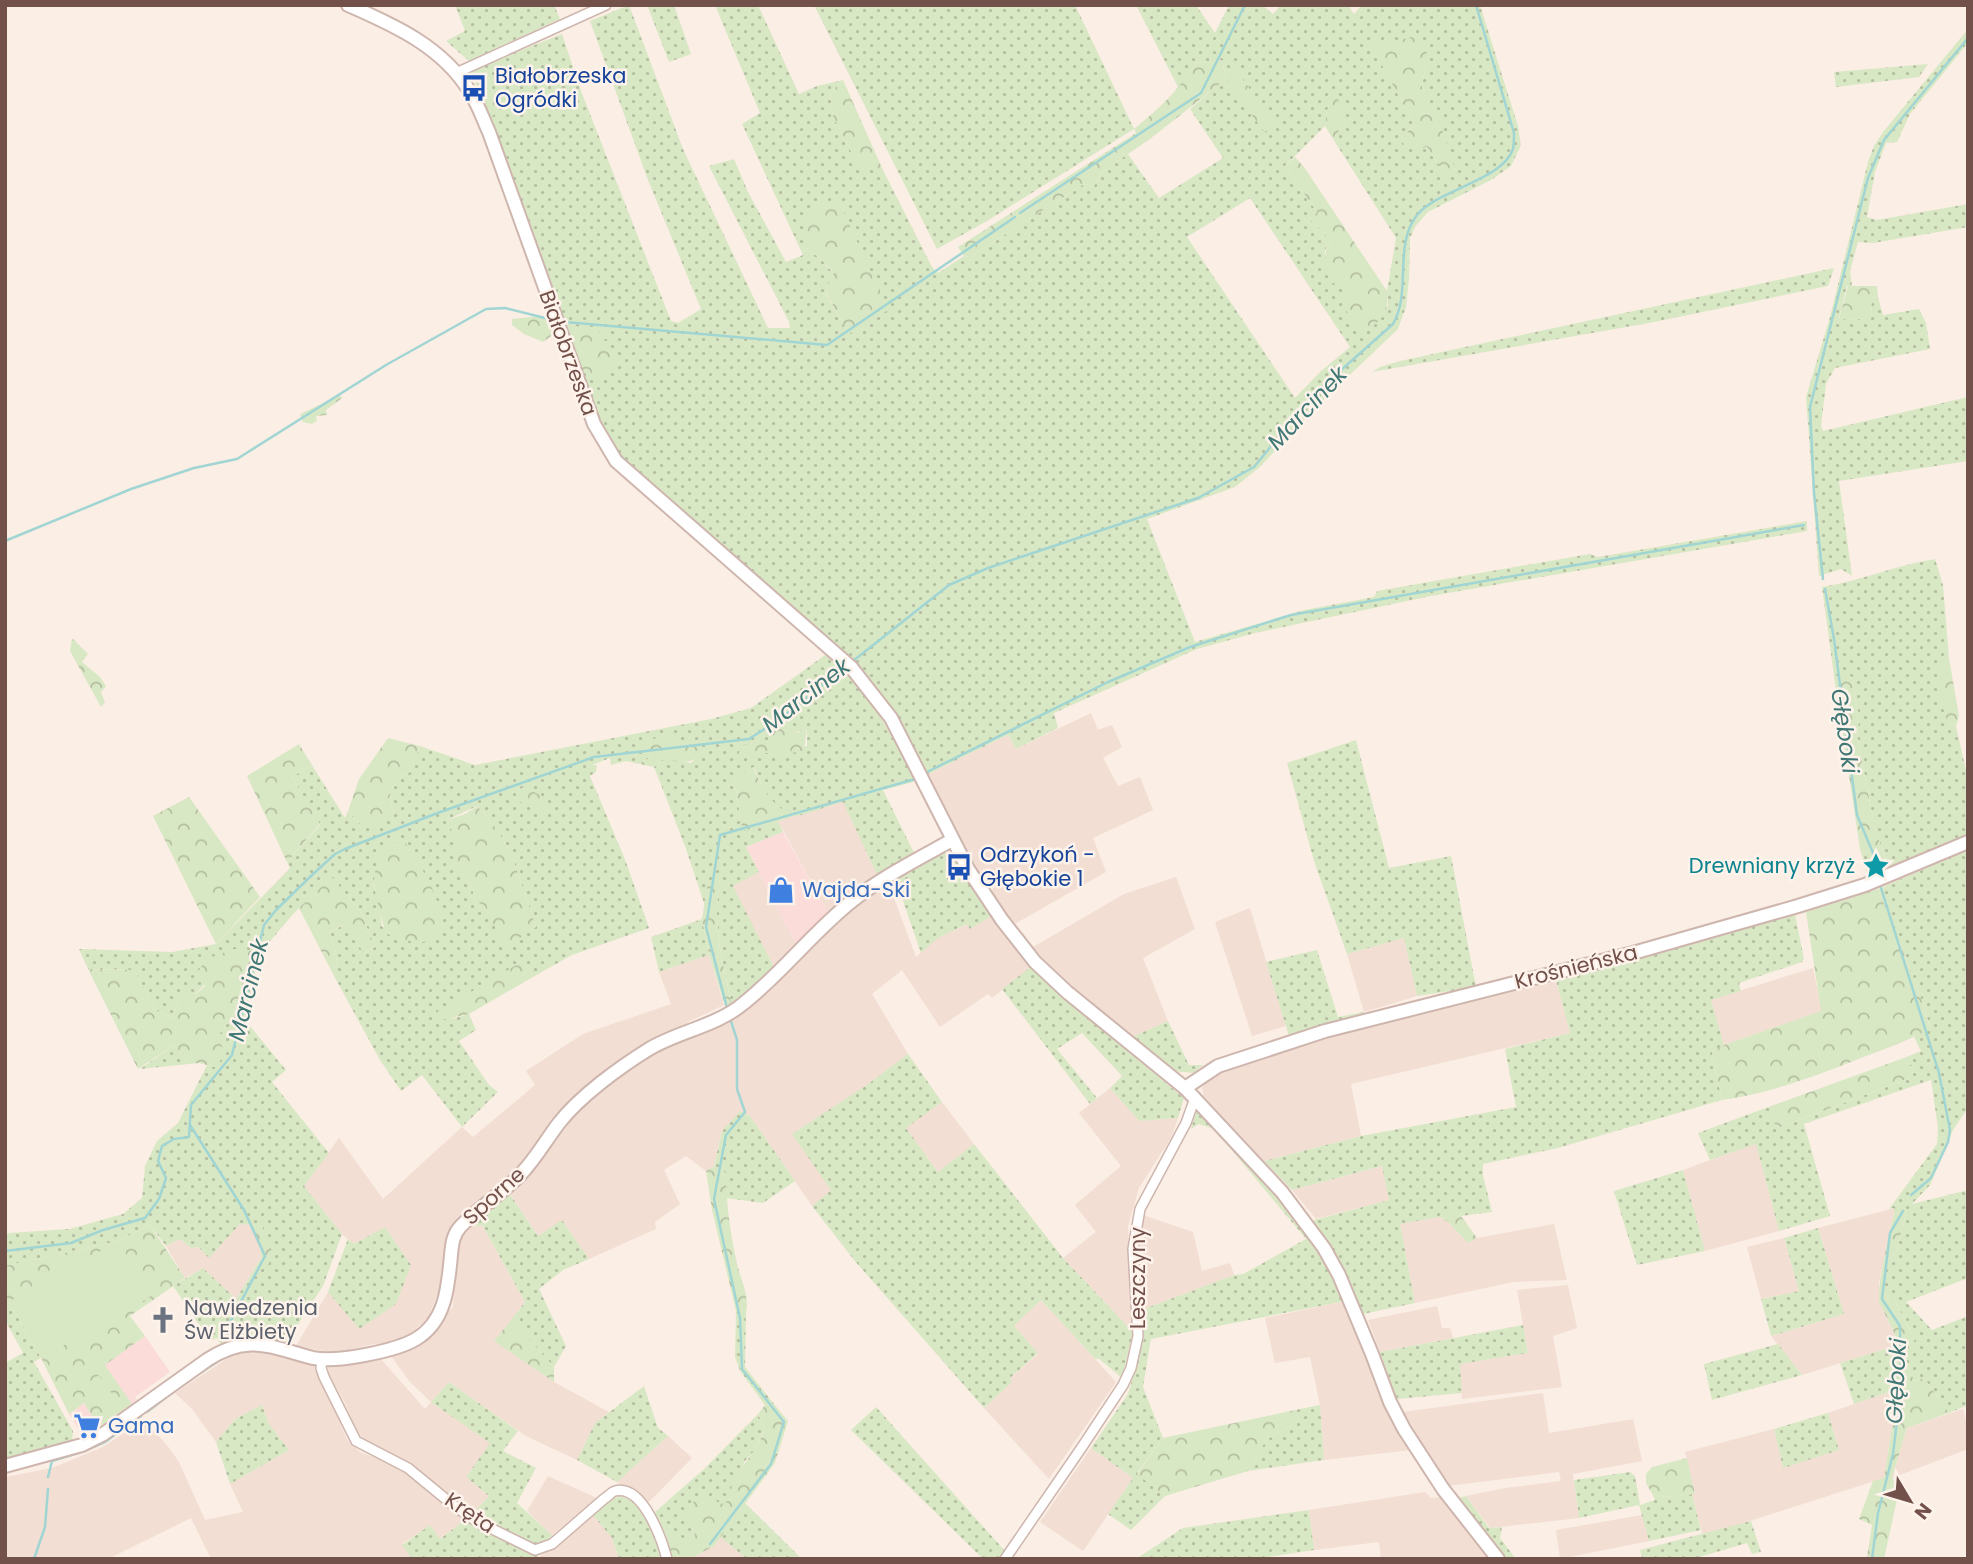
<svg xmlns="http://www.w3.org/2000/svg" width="1973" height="1564" font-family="Poppins,sans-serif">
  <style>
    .residential { fill: #f2ded3 }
    .commercial { fill: #fbdcd9 }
    .grass { fill: url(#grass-dots); fill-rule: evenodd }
    .forest { fill: url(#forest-crowns) }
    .pitch { fill: #d9e8c4 }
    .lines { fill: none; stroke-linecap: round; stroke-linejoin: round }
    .stream { stroke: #a1d5d3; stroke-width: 2.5 }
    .minor-casing { stroke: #ceb6ae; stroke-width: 12 }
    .tertiary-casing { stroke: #ceb6ae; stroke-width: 16 }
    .minor { stroke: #fff; stroke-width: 9 }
    .tertiary { stroke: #fff; stroke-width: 12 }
    .labels { text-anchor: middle; stroke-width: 5; stroke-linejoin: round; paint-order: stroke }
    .transit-label { font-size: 21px; fill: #164399; stroke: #fef3eb; text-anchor: start }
    .street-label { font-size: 21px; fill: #73514b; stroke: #fef3eb }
    .culture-label { font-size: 21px; fill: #0d838f; stroke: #fef3eb; text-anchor: end }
    .shop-label { font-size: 21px; fill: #366cbe; stroke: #fef3eb; text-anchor: start }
    .worship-label { font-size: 21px; fill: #5b616d; stroke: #fef3eb; text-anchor: start }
    .water-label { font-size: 23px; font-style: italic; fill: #407876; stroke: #fef3eb }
  </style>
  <defs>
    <pattern id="grass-dots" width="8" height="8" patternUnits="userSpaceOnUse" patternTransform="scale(1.75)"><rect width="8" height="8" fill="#d9e8c4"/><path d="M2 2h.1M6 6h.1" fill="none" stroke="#b4bea1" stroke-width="1.8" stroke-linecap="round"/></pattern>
    <pattern id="forest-crowns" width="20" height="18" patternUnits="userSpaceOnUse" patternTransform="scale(1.75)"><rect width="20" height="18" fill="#d9e8c4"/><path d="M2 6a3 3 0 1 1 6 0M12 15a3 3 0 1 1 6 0" fill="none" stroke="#b4bea1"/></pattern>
  </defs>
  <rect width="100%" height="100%" fill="#fbeee5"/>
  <g class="residential">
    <polygon points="1091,713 1098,730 1112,725 1122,747 1103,758 1118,786 1140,777 1153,810 1093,838 1106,872 1013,925 991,893 995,885 987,870 980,874 924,776 1008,735 1016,749"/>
    <polygon points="843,801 878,877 829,915 778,821"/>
    <polygon points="759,872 797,946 774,967 732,886"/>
    <polygon points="1176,877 1195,929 1143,958 1168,1021 1132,1037 1050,967 1033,947 1124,894"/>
    <polygon points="888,882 916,957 937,938 968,924 970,929 993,915 1032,966 992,998 988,994 940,1027 902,970 872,994 908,1054 868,1084 832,1191 812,1206 750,1116 741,1111 722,1131 714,1166 706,1171 686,1156 664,1170 680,1204 655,1222 656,1229 589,1259 562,1221 538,1236 509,1193 542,1158 571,1118 622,1076 661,1050 755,1004 852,910"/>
    <polygon points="1250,908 1286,1026 1252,1036 1215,922"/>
    <polygon points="1404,938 1417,996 1364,1012 1347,954"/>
    <polygon points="709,955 724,1005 690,1021 613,1065 560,1110 531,1155 506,1181 453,1225 445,1241 440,1288 428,1318 410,1334 394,1343 374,1344 335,1353 296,1346 328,1292 360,1329 354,1244 342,1234 304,1186 339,1138 383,1199 462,1127 473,1137 535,1085 526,1071 583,1034 671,1004 659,972"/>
    <polygon points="1813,968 1822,1011 1724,1045 1710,1000"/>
    <polygon points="1556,980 1570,1033 1351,1084 1361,1136 1264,1161 1204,1096 1202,1088 1205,1082 1229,1068 1297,1046 1428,1011"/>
    <polygon points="1110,1088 1139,1121 1178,1118 1172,1136 1139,1188 1128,1226 1133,1332 1063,1258 1096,1232 1075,1205 1121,1166 1079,1113"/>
    <polygon points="942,1102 974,1144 938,1172 905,1127"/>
    <polygon points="1756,1143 1779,1231 1705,1251 1683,1170"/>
    <polygon points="1383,1166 1389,1200 1316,1219 1292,1190"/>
    <polygon points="1895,1208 1879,1282 1879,1302 1897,1340 1889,1348 1802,1375 1771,1336 1844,1314 1818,1228"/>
    <polygon points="1143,1215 1193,1232 1202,1271 1230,1263 1234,1275 1144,1309 1139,1242"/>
    <polygon points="1440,1217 1448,1222 1468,1243 1477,1238 1554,1224 1567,1280 1513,1282 1415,1303 1400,1224"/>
    <polygon points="240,1224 252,1225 260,1248 261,1258 236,1299 203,1268 185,1278 166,1246 180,1239 191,1248 197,1247 209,1257"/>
    <polygon points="473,1225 474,1227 482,1225 525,1302 495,1341 554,1382 609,1412 595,1424 577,1460 526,1436 449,1382 431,1402 491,1443 466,1477 489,1496 472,1514 419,1470 363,1439 356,1430 345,1403 329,1375 328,1367 331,1363 379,1357 425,1409 431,1402 410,1382 391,1356 409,1350 421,1342 453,1307 456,1259 461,1239"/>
    <polygon points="1784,1238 1799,1291 1761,1299 1747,1247"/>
    <polygon points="1568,1285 1577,1328 1553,1336 1562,1387 1462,1399 1459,1364 1528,1353 1517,1290"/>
    <polygon points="1041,1300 1116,1382 1049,1479 984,1408 1012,1382 1009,1379 1038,1354 1014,1326"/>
    <polygon points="1346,1301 1411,1450 1324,1460 1320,1405 1310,1357 1275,1363 1265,1318"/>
    <polygon points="1437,1306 1442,1328 1450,1328 1453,1338 1380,1352 1368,1320"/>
    <polygon points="236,1350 258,1350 313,1363 318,1367 347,1440 360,1452 401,1467 466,1519 439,1539 430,1525 402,1544 412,1559 211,1559 191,1518 108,1559 5,1559 5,1477 52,1468 103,1447 143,1420 167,1445 179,1462 205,1520 243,1512 230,1484 289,1450 269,1424 262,1405 235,1419 216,1442 192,1409 175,1393 234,1354"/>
    <polygon points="1898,1389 1884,1478 1703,1536 1692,1494 1695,1493 1685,1452 1774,1429 1783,1467 1839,1450 1828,1413"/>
    <polygon points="1543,1393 1549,1433 1633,1419 1642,1461 1573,1474 1579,1518 1490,1528 1466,1496 1505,1488 1561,1481 1559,1472 1447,1486 1403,1412"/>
    <polygon points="1963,1409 1968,1430 1968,1449 1892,1478 1907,1428"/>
    <polygon points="668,1436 692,1458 647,1504 617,1482"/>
    <polygon points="1091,1448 1133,1478 1083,1551 1040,1522"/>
    <polygon points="548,1476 597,1498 552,1535 527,1511"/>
    <polygon points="1425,1492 1431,1498 1443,1497 1464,1528 1492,1559 1381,1559 1379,1542 1314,1550 1309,1510"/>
    <polygon points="593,1515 612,1538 619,1559 539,1557"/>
    <polygon points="1642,1515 1649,1541 1560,1559 1556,1530"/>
    <polygon points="720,1537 747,1559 690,1559 714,1546"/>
  </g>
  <g class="commercial">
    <polygon points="783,832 829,915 797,946 746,847"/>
    <polygon points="145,1336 170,1372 135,1397 137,1400 132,1404 104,1365"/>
    <polygon points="84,1403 101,1429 86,1437 82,1435 69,1414"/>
  </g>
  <g class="grass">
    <polygon points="455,5 554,5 560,19 469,61 446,41 465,31"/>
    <path d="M629 5 683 149 768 328H790L789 322 709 166 734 159 748 192 786 262 803 255 742 124 760 113 715 5H758L799 94 817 86 843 80 830 93 833 116 856 161 870 170H883L932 267 938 273 964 256 970 257 1084 184 1094 186 1103 171 1128 154 1159 198 1223 158 1190 109 1226 78 1222 60 1208 63 1196 62 1179 89 1136 5H1196L1215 33 1229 5H1262L1273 14 1281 5H1348L1354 14 1362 5H1480L1518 126 1521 145 1511 166 1491 180 1428 212 1415 227 1410 238 1409 279 1406 307 1398 329 1313 410 1260 467 1235 487 1147 519 1195 642 1304 610 1374 597 1377 591 1590 554 1598 557 1807 521V531L1431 596 1255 633 1197 649 1054 713 1058 728 1016 749 1008 735 924 776 890 705 861 669 723 547 640 478 608 443 581 371 612 359 596 343 607 338 564 325 490 118 499 109 484 65 562 34 581 91 671 321 678 323 701 309 648 180 590 21ZM1372 46 1429 59 1421 85 1439 121 1447 177 1427 147 1402 139 1414 124ZM1327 110 1347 120 1333 139 1396 238 1387 291 1388 307 1350 287 1324 253 1330 239 1311 220 1317 212 1285 166 1325 126ZM1250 198 1350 347 1320 372 1295 398 1187 237ZM838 199 849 334 825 292 834 274 820 258 803 247Z"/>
    <polygon points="647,5 674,5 691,54 669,62"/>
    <polygon points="814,5 1075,5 1134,129 987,221 937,249"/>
    <polygon points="1968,29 1968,43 1910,114 1897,142 1886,143 1875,172 1867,217 1877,220 1968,204 1968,227 1873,243 1858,242 1850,271 1852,286 1847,286 1839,318 1853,320 1872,317 1871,298 1878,297 1883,315 1919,309 1926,323 1930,349 1835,368 1826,384 1821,426 1823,431 1968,397 1968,461 1839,481 1852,576 1841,569 1819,576 1806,397 1830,317 1868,162 1874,146 1883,132"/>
    <polygon points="1928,64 1919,77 1836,87 1834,72"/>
    <polygon points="1834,268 1828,286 1649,323 1372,372 1380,367 1400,361"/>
    <path d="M1935 559 1943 585 1949 658 1941 660 1948 723 1956 726 1968 779V836L1871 877 1868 876 1860 849 1887 863 1875 829 1857 736 1859 718 1851 676H1834L1822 587C1861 581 1896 565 1935 559Z"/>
    <path d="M828 653 872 702 917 781 883 790 916 857 878 877 843 802C833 804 803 816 795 816 772 814 761 785 754 767L734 780 742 826 745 830 778 821 783 832 746 847 759 872 733 886 774 967 744 999 732 1007C724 965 711 923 720 881H708L705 906 685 846 654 767 663 759 691 763 704 751 644 742 651 757 639 764 626 761 611 765 610 758 592 765H597L596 772 590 776 626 862 649 928 572 955 533 977 529 967 451 1019 469 1014 476 1030 459 1041 489 1085 498 1092 462 1127 422 1075 401 1091 380 1060 334 976 337 960 330 931 345 925 364 953 375 947 360 911 332 878 294 913 260 953 245 1020 286 1070 272 1082 329 1153 304 1186 342 1234 323 1286 285 1344C263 1337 243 1335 222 1346L217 1338 210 1341 173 1286 203 1268 236 1299 261 1258 262 1263 261 1223 252 1225 240 1224 209 1258 198 1247 191 1248 180 1239 166 1246 150 1225 118 1241 5 1266V1236L9 1233 69 1229 123 1214 142 1198 145 1166 157 1141 178 1123 207 1065 215 1067 218 1036 233 1015 252 951H239L195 994 182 987 173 1018 157 1011 134 970 88 969 79 949 172 952 216 944 290 868 287 862 320 825 292 777 312 765 345 818 348 811 361 824 394 816 389 795 397 778 409 773 420 746 475 765 711 719 751 708ZM807 729V746L770 747 771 753H756L769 740ZM477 806 497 829 513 859 536 927 518 938C500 931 492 925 485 906L475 901C474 896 473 889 470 884 461 868 449 864 458 843L447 820ZM373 883 443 933 382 927 379 904Z"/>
    <polygon points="1356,740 1389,868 1451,856 1476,987 1417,996 1404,938 1347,954 1314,861 1287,763"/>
    <polygon points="1968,850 1968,1108 1953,1130 1930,1185 1912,1204 1968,1190 1968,1278 1906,1302 1932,1330 1968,1316 1968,1405 1949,1413 1924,1378 1915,1381 1908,1370 1903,1349 1915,1340 1897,1305 1879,1289 1883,1263 1896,1253 1906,1214 1894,1213 1894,1208 1889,1209 1937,1144 1938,1128 1931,1080 1804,1124 1830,1216 1779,1231 1756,1144 1710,1160 1698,1133 1771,1106 1771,1122 1781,1127 1912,1077 1915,1067 1901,1059 1921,1051 1914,1037 1930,1027 1918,989 1878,889"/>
    <polygon points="940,852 954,854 993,915 970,929 967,924 938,938 921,953 895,878"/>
    <polygon points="1795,914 1804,959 1802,962 1739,983 1741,991 1711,1000 1724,1045 1712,1052 1722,1100 1558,1148 1483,1164 1483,1175 1492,1212 1461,1216 1448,1212 1448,1222 1440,1217 1400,1224 1415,1303 1363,1314 1335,1255 1311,1221 1389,1200 1382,1166 1292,1190 1264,1161 1361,1136 1516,1107 1505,1049 1570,1033 1556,980"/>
    <polygon points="702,919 709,955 659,972 651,937"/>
    <polygon points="1317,950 1338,1017 1364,1012 1364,1015 1289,1036 1266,962"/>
    <polygon points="1032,966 1073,1006 1184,1098 1178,1118 1139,1121 1110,1088 1122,1076 1082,1033 1057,1049 1097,1098 1090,1104 1002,989"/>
    <polygon points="1168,1021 1189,1065 1203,1065 1193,1073 1174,1071 1132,1037"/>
    <polygon points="174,1045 189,1064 140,1069"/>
    <polygon points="908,1054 942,1102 906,1128 938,1172 974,1144 1063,1258 1133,1332 1122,1378 1098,1358 1096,1360 1041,1300 1014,1326 1038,1353 1010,1378 1012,1382 984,1408 854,1260 812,1206 831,1190 792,1134 868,1084"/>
    <path d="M1197 1108C1235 1150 1275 1190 1308 1235 1323 1256 1330 1281 1346 1301L1151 1339 1143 1387 1163 1438 1137 1473 1165 1496 1131 1530 1108 1514 1133 1478 1091 1448 1128 1394 1144 1338V1309L1234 1275 1243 1274 1306 1239 1214 1129 1199 1124 1191 1129Z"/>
    <polygon points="740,1111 750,1116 795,1181 763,1203 726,1198 726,1173 714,1166 722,1131"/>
    <polygon points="1683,1170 1705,1251 1637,1265 1614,1191"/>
    <polygon points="509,1193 538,1236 562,1220 589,1259 563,1270 539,1289 566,1346 554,1367 511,1320 525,1302 482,1225 474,1227 473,1225"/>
    <polygon points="385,1227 411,1265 396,1304 359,1329 328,1292 348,1239 354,1244"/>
    <polygon points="1818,1228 1844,1314 1771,1336 1761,1299 1799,1291 1784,1238"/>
    <polygon points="5,1294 41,1358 34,1362 73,1431 72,1443 5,1460 5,1363 23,1353 5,1320"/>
    <polygon points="736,1311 746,1312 745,1367 774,1404 765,1405 740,1371 735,1357"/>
    <polygon points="1523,1325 1528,1353 1460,1364 1462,1393 1397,1399 1380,1352"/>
    <polygon points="1778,1344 1802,1375 1712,1400 1704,1364"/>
    <polygon points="1889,1348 1898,1389 1854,1404 1840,1363"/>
    <polygon points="449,1382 518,1431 503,1451 536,1468 517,1503 552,1535 546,1542 535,1546 500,1530 472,1514 489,1496 466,1477 490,1443 431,1402"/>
    <polygon points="644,1386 658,1428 668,1436 617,1482 577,1460 595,1423"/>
    <polygon points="262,1405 269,1424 289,1450 230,1484 216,1442 235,1419"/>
    <polygon points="1320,1405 1324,1460 1248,1471 1266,1440 1300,1420 1295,1410"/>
    <polygon points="876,1407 1005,1551 999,1559 983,1559 851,1430"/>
    <polygon points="1828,1413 1839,1450 1783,1468 1774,1429"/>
    <polygon points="758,1414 765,1429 755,1450 744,1462 731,1498 693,1527 695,1537 687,1543 662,1520 658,1523 655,1512 704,1469"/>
    <polygon points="1630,1472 1635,1476 1640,1505 1655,1500 1652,1494 1665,1497 1692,1494 1701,1530 1649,1541 1639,1505 1579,1518 1574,1480"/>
    <path d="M620 1496C649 1504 655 1535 663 1559H619L612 1538 593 1515 612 1499Z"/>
    <polygon points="1466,1496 1489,1528 1502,1527 1500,1538 1516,1559 1504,1559 1503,1557 1505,1555 1498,1548 1496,1549 1457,1500 1458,1498"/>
    <polygon points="745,1503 802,1559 747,1559 720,1537"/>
    <polygon points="1309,1510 1314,1550 1255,1559 1136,1559 1183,1528"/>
    <polygon points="466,1519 539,1557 412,1559 402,1545 430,1525 440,1539"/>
    <polygon points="1751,1521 1761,1552 1752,1554 1747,1543 1693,1559 1642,1559 1640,1550"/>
  </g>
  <g class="forest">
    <polygon points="1420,36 1429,59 1421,85 1439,120 1457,175 1447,177 1427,147 1405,149 1402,139 1414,124 1371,45"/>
    <path d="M1222 60 1226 78 1235 69 1276 124 1265 133 1226 79 1150 139 1103 171 1094 186 1084 184 970 257 964 256 958 247 1136 133 1134 129C1161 107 1178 91 1196 62L1208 63Z"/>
    <polygon points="484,65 499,110 490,118 471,73"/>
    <polygon points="843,80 883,170 870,170 856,161 833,116 830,93"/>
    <polygon points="1335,96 1343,105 1347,120 1333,139 1325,126 1327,110"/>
    <path d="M1295 157 1304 167 1387 291C1389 311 1383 320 1366 331L1355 326 1342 303 1350 287 1332 283C1322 267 1323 256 1330 239L1311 220 1317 212 1285 166Z"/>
    <polygon points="838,199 888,310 849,334 825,291 834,273 820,258 803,247 809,208"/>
    <polygon points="1848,286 1877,286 1878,297 1871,298 1872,317 1853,320 1839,319"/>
    <polygon points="540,316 551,319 554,334 543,342 524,334 512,325 512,319"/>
    <polygon points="564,325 594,328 608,338 597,343 615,353 613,359 618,362 601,378 581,371"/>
    <polygon points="340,395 342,398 326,410 327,415 316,416 317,421 312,424 303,422 300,414"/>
    <polygon points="72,638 88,654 82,662 100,677 106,686 101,692 105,702 101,707 70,651"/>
    <polygon points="1949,658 1959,716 1956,726 1948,723 1941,702 1941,659"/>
    <path d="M1834 676H1851L1859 718 1857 736 1875 829 1887 864 1882 866C1873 862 1870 853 1860 849Z"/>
    <polygon points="788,725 797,733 807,728 804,751 779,755 776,747 771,747 771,753 756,753 751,760 738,755 742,745 769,740 776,728"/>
    <path d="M670 735 704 751C693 766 680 762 663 759L654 767 639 764 651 757 643 741Z"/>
    <polygon points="388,738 420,746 409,773 397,778 389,795 394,816 384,824 361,824 348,811 359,779"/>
    <polygon points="299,744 312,765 292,777 320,824 287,862 247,776"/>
    <path d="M753 767C763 790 771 806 795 816L745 831 742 827 734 780Z"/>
    <polygon points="524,787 546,798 549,804 544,810 534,812 530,806 518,801 515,791"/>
    <polygon points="189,797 260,897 216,944 153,816"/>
    <path d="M477 806 497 829 513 859 536 927 505 948 497 946 498 930 490 920 485 906 475 901C474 896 473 889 470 884 461 868 449 864 457 843L447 820 465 814Z"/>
    <path d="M403 839C422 868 442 897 443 934 421 948 409 941 387 934 383 927 373 887 374 880 375 869 379 858 382 848Z"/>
    <polygon points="332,877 360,911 375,947 364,953 344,925 330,931 337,960 334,976 299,908"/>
    <path d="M708 881H720C711 923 724 965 732 1007L726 1009 709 955 702 919Z"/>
    <path d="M1878 889 1918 989 1930 1028C1907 1042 1881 1050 1856 1060 1813 1077 1768 1094 1722 1100L1712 1052 1724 1045 1821 1011 1806 912Z"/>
    <polygon points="234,949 252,951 233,1015 218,1036 225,1055 215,1067 199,1063 189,1064 174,1045 138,1069 88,969 134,970 157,1011 173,1018 182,986 196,994 205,986 196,975 206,959"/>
    <polygon points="518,964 529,967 533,977 469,1014 441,1020 437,1012"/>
    <polygon points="1901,1059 1915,1067 1912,1077 1781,1127 1771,1122 1771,1106"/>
    <path d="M714 1166 726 1173C726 1202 730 1230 736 1259 739 1277 750 1294 746 1312L736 1311 712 1210 706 1171Z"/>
    <polygon points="1448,1212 1461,1216 1477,1238 1468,1243 1448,1222"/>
    <polygon points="1894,1213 1906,1214 1896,1253 1883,1263"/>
    <polygon points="261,1222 270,1250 269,1264 262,1263 260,1248 252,1225"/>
    <polygon points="150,1225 185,1278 130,1316 145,1336 105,1365 132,1404 99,1427 84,1403 69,1414 41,1358 5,1294 5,1266 118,1241"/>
    <polygon points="1879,1289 1897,1305 1915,1340 1903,1350 1908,1370 1915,1381 1924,1378 1949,1413 1907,1428 1892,1478 1900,1486 1884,1559 1859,1559 1867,1557 1872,1525 1859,1519 1873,1481 1884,1478 1898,1389 1889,1348 1897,1339 1879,1302"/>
    <polygon points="511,1320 554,1367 554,1382 494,1341"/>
    <path d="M774 1404 788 1421 775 1463 714 1546 690 1559H670L658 1523 662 1520 687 1542 695 1537 693 1527 685 1515 699 1494 723 1504 731 1498C729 1478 745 1465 755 1449 759 1443 762 1436 765 1429L758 1414 765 1405Z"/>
    <polygon points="1295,1410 1300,1420 1266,1440 1248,1471 1165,1496 1137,1474 1163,1438"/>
    <polygon points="1687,1458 1695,1494 1665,1497 1652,1494 1646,1483 1646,1474 1652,1467"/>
  </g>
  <g class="pitch">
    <polygon points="119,1241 150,1297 41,1358 10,1301"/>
    <polygon points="99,1375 120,1405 105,1415 85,1385"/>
  </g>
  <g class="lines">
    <g class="stream">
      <polyline points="1020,213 1201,93 1245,5"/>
      <polyline points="565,322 827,345 1015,217"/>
      <polyline points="5,541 131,489 194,468 237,459 386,365 486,309 505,308 549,319"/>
      <polyline points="1823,579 1814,493 1810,407 1868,178 1884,140 1968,38"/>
      <polyline points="1825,589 1834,639 1857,815 1876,860 1878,870"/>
      <path d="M853 661 949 585 988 568 1198 498 1254 467 1314 394 1393 324C1412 291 1393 246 1417 215 1437 190 1503 180 1513 149 1514 144 1514 138 1514 133L1476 5"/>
      <polyline points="925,773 1108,682 1190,647 1291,615 1804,525"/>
      <polyline points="1881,888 1939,1073 1950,1130 1948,1142 1931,1178 1911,1195"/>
      <polyline points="727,1008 706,927 720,835 915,779"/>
      <polyline points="190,1125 244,1210 265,1256 228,1326 228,1340"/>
      <polyline points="5,1251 71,1243 103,1230 145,1218 159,1199 166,1178 158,1161 162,1146 174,1139 189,1137 191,1105 232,1055 264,925 276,910 311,876 335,854 345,849 435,814 594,757 749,739 784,716 845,667"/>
      <polyline points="182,1385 226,1356"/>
      <polyline points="147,1412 177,1389"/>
      <polyline points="86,1450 105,1442 141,1416"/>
      <polyline points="48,1477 52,1461 78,1453"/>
      <polyline points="710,1544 771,1464 784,1422 742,1369 740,1318 714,1199 726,1135 745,1112 737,1089 737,1040 730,1018"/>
      <polyline points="34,1559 45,1527 48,1489"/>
      <polyline points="1872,1559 1878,1513 1893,1454 1901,1388 1900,1326 1882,1299 1890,1233 1903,1211"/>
    </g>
    <defs>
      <g id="minor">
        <polyline points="456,73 606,5"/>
        <path d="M322 1359 321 1368 324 1377 356 1441 408 1468 453 1505 476 1521 535 1550 552 1544 605 1498C609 1496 611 1492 615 1491 643 1484 662 1540 667 1559"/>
        <polyline points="1005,1559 1082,1447 1123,1385 1131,1368 1138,1336 1133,1249 1140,1209 1186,1123 1195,1098"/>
      </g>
      <g id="tertiary">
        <path d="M348 5C394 25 443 47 470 92 478 104 483 119 489 132L594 424 616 461 851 667 891 718 968 869 1002 920 1035 962 1067 992 1185 1088 1282 1192 1324 1248 1339 1275 1372 1354 1390 1402 1404 1429 1443 1489 1498 1559"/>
        <polyline points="1185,1088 1218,1066 1325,1031 1633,953 1798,906 1865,885 1968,842"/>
        <path d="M5 1466 82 1445 102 1435 207 1360C248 1333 270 1347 313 1358 336 1363 396 1351 416 1339 446 1321 448 1287 451 1255 452 1244 453 1234 461 1226 479 1207 503 1193 521 1174 536 1158 546 1140 559 1123 580 1096 620 1067 649 1049 679 1031 717 1026 744 1003 783 972 813 932 852 901 882 877 918 859 952 840"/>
      </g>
    </defs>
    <use href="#minor" class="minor-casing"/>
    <use href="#tertiary" class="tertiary-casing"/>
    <use href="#minor" class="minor"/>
    <use href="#tertiary" class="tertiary"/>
  </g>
  <defs>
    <symbol id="bus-bare" viewBox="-9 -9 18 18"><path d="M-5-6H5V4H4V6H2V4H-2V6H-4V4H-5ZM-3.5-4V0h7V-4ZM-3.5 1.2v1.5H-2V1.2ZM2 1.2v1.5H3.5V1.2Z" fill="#1a4fb4" stroke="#fef3eb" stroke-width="2.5" paint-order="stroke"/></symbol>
    <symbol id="sight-bare" viewBox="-9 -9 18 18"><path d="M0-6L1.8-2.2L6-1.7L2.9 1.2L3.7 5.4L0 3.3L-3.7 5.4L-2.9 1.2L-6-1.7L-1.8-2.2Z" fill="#0f9aa8" stroke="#fef3eb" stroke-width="2.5" paint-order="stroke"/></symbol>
    <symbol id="shop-bare" viewBox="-9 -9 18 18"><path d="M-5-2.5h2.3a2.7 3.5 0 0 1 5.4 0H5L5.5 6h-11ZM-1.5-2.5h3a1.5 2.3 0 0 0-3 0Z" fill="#3f7fe0" stroke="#fef3eb" stroke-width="2.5" paint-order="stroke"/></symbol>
    <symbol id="church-bare" viewBox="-9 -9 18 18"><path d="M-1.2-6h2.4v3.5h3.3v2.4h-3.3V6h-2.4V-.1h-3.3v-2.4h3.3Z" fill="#6b7280" stroke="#fef3eb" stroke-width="2.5" paint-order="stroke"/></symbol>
    <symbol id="supermarket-bare" viewBox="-9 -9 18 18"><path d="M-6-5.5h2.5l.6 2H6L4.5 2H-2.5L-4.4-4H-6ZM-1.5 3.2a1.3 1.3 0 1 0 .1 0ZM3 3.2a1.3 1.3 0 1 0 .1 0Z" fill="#3f7fe0" stroke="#fef3eb" stroke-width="2.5" paint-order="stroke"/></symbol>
  </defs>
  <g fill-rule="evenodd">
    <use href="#bus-bare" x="455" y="69" width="38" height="38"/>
    <use href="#sight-bare" x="1857" y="847" width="38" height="38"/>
    <use href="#bus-bare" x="940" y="848" width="38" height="38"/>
    <use href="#shop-bare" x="762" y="871" width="38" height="38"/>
    <use href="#church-bare" x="144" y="1301" width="38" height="38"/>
    <use href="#supermarket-bare" x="68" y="1407" width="38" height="38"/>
  </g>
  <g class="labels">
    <g class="transit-label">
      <text x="495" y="83">Białobrzeska<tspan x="495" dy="24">Ogródki</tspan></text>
      <text x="980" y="862">Odrzykoń -<tspan x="980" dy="24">Głębokie 1</tspan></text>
    </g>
    <g class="street-label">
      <text transform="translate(568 353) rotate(70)" y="7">Białobrzeska</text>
      <text transform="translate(1576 967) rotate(-14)" y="7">Krośnieńska</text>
      <text transform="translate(494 1196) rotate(-42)" y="7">Sporne</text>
      <text transform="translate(1138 1278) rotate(-90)" y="7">Leszczyny</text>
      <text transform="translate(470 1513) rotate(34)" y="7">Kręta</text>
    </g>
    <g class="culture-label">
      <text x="1855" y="873">Drewniany krzyż</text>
    </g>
    <g class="shop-label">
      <text x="802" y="897">Wajda-Ski</text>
      <text x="108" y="1433">Gama</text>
    </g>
    <g class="worship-label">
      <text x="184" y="1315">Nawiedzenia<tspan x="184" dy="24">Św Elżbiety</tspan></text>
    </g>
    <g class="water-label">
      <text transform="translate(1307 408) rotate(-47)" y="8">Marcinek</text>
      <text transform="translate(806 695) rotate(-38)" y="8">Marcinek</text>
      <text transform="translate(1845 731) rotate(82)" y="8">Głęboki</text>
      <text transform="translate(248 990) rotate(-76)" y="8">Marcinek</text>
      <text transform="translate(1896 1381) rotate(-87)" y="8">Głęboki</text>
    </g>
  </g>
  <rect width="1973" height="1564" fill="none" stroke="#73514b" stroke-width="14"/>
  <g transform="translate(1910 1501) rotate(128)" stroke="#fef3eb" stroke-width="5" paint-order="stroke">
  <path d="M0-5L12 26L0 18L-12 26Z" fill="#73514b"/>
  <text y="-10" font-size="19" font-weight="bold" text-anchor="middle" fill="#73514b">N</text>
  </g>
</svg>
